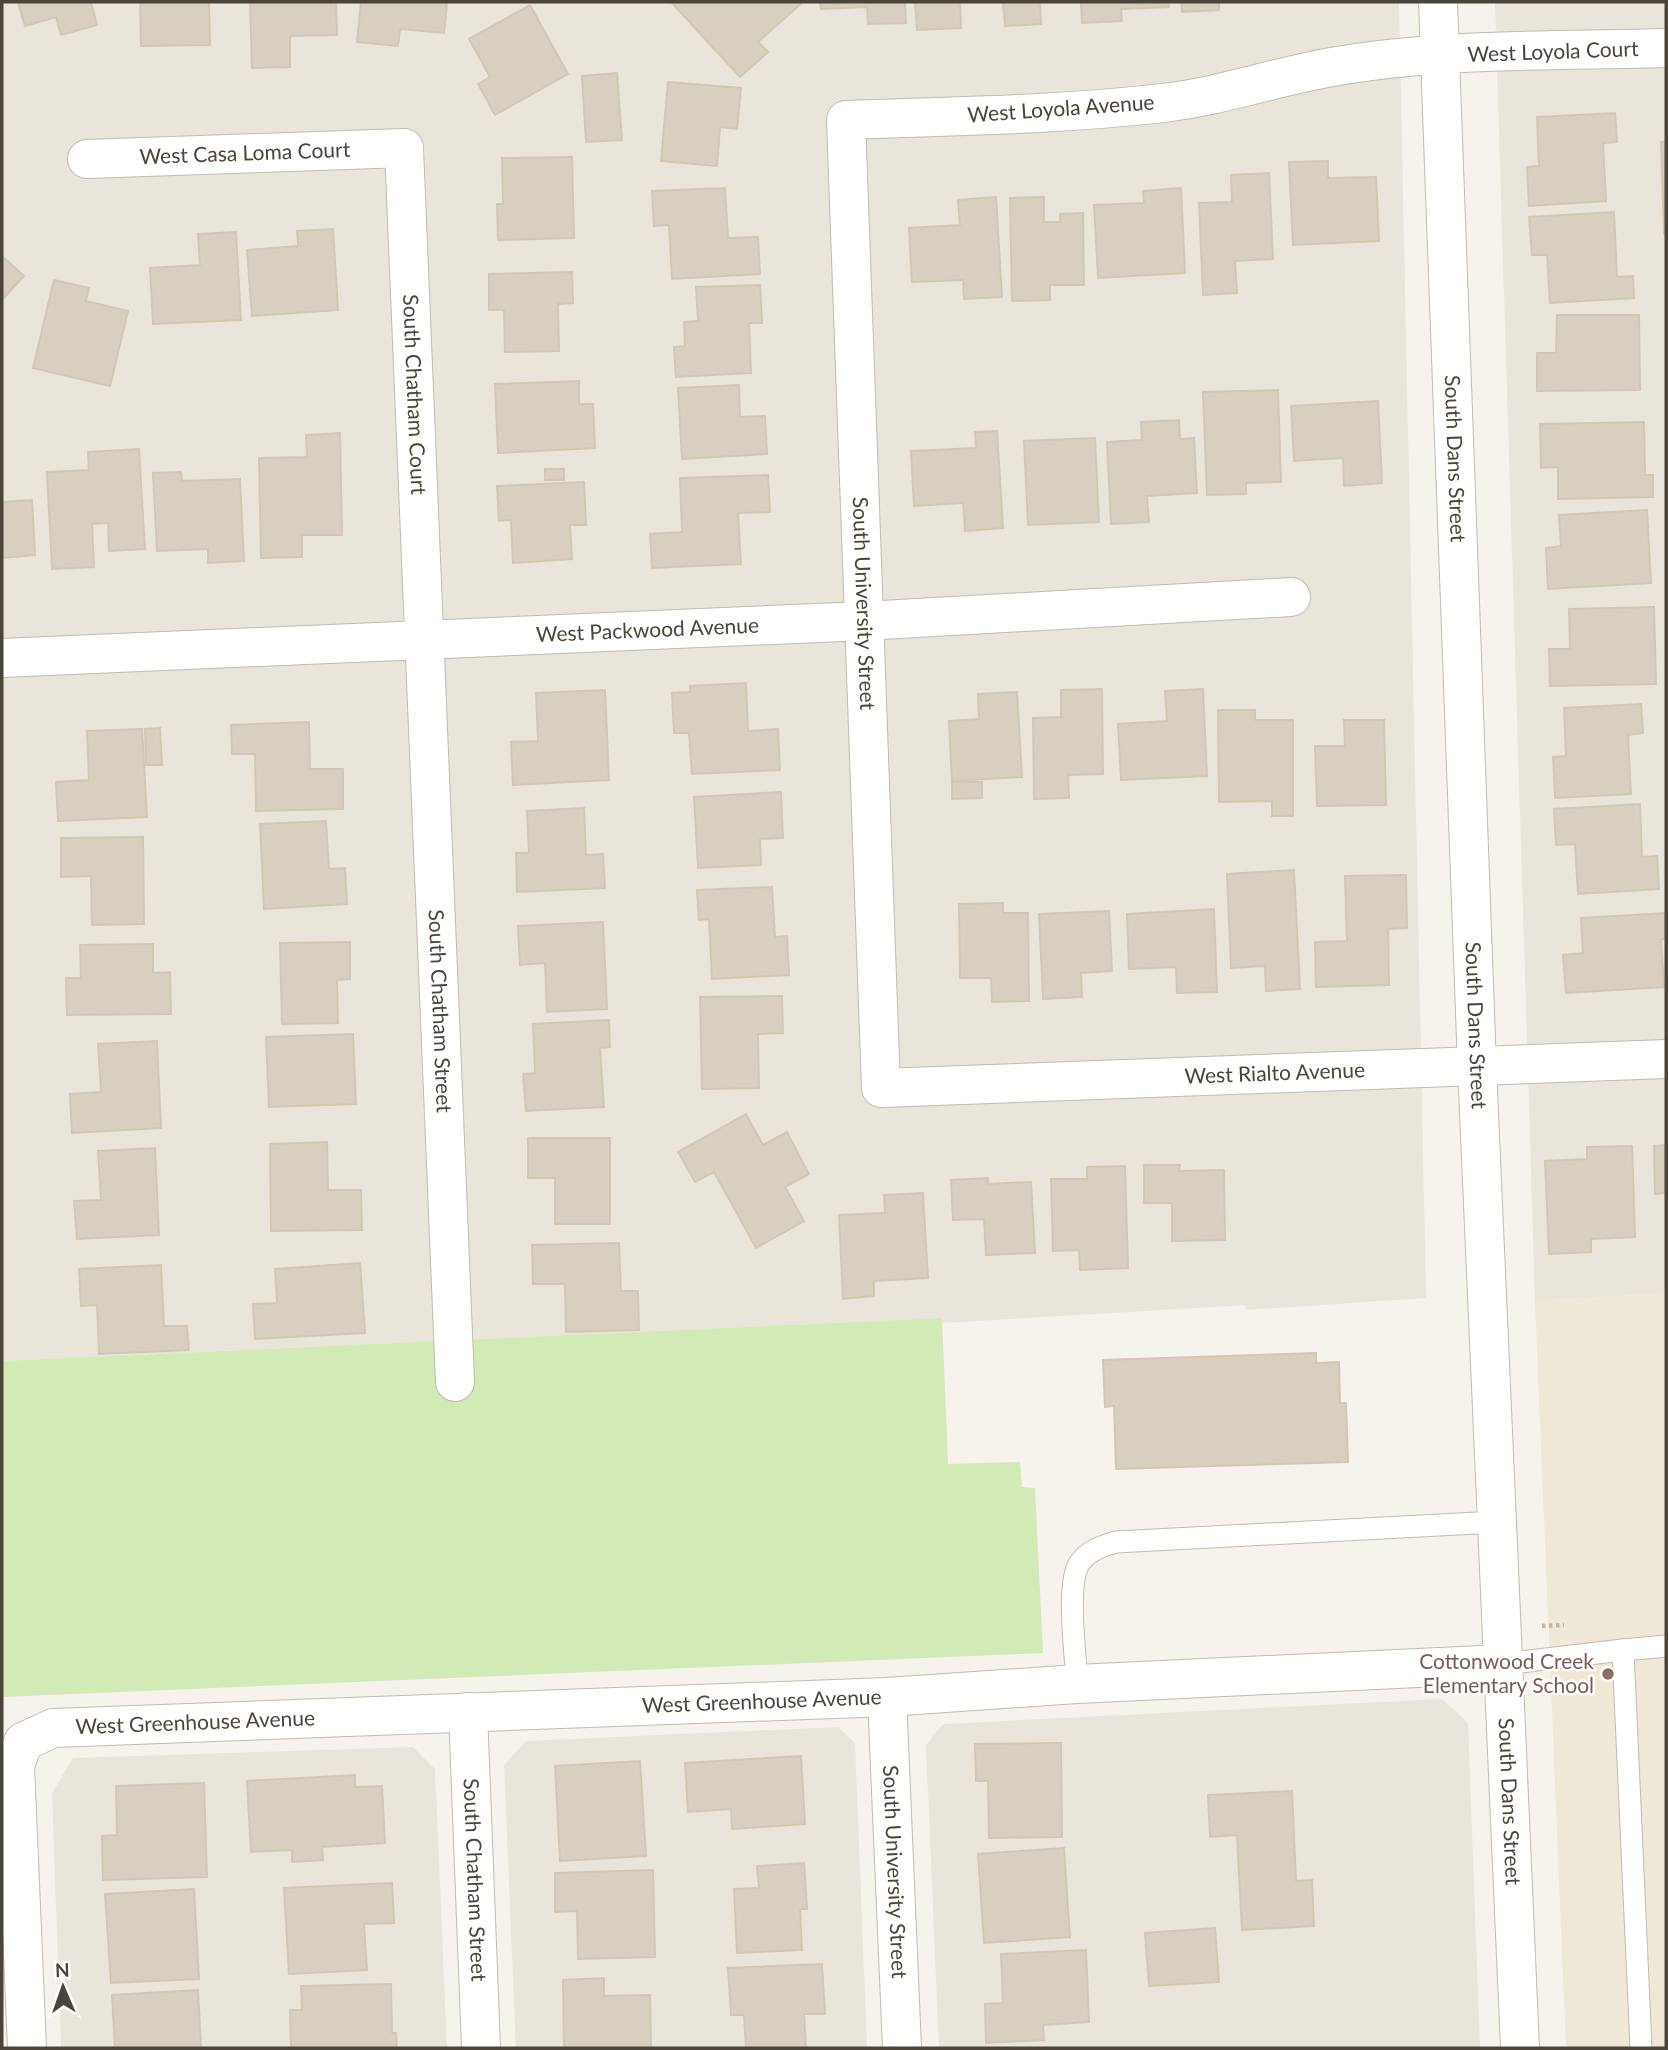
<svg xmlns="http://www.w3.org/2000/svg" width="1668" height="2050" font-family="Lato,sans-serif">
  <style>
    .residential { fill: #eae5da }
    .education { fill: #efe8d6 }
    .green { fill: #d2eab5 }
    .building { fill: #d8cfc1; stroke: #d3c7b4; stroke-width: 2 }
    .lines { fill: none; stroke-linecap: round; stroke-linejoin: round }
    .lane-casing { stroke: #c2bbae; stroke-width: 23 }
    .street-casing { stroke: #c2bbae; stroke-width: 40 }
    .path { stroke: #c4b79f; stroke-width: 4.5; stroke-dasharray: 3.5 3.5; stroke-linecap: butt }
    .lane { stroke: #fff; stroke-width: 21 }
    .street { stroke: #fff; stroke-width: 38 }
    .education-dot { fill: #8d6e63; stroke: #fff; stroke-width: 2.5 }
    .labels { text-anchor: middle; stroke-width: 5; stroke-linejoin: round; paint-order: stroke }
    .street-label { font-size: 21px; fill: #4b4439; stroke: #fff }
    .education-label { font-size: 21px; fill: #785e54; stroke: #fff; text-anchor: end }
  </style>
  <rect width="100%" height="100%" fill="#f6f3ec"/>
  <g class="residential">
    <polygon points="2,2 1399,2 1426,1298 1246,1310 1245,1305 943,1323 942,1318 2,1361"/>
    <polygon points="1495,2 1666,2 1666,1293 1535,1301"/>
    <polygon points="1442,1699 1468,1723 1480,2048 939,2048 926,1745 943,1724"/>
    <polygon points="838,1727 855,1743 867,2048 516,2048 504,1765 526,1741"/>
    <polygon points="413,1747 435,1769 447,2048 61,2048 52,1793 73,1758"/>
  </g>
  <polygon class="education" points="1666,1293 1666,2048 1566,2048 1535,1301"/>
  <polygon class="green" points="942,1318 948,1464 1020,1462 1022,1487 1035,1488 1043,1653 2,1697 2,1361"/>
  <g class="building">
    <polygon points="18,2 91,2 97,25 61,35 56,17 25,26"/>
    <polygon points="140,2 209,2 210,45 141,46"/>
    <polygon points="250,2 336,2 337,35 290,36 290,67 252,68"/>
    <polygon points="361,2 447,2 444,33 400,29 398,46 357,42"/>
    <polygon points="671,2 803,2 758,42 768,52 740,77"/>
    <polygon points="820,2 905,2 906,23 868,24 867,7 821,9"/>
    <polygon points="915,2 970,2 960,2 961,28 917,30"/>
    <polygon points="1003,2 1040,2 1041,24 1005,26"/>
    <polygon points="1081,2 1168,2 1169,7 1121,9 1122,21 1082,23"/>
    <polygon points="1181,2 1219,2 1219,10 1182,12"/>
    <polygon points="530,5 568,74 495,115 478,84 490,77 469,39"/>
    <polygon points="617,73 622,140 586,142 582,76"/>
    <polygon points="668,82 741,88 737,129 720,127 717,166 661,161"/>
    <polygon points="1615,113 1617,142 1603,143 1606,201 1529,206 1527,167 1539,166 1537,117"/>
    <polygon points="1661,142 1666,142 1666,234 1664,234"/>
    <polygon points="572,157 574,238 498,240 497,204 503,204 502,158"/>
    <polygon points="1328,161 1328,178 1376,177 1379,241 1293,245 1289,162"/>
    <polygon points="1269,173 1273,259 1235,261 1237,293 1203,295 1199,203 1232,202 1231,175"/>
    <polygon points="725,188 728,238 758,237 760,274 672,279 669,225 654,226 652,191"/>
    <polygon points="1181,188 1185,273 1098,278 1094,205 1144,203 1143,191"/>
    <polygon points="996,197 1002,297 964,299 963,280 912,282 909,228 960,225 958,200"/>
    <polygon points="1044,197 1044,222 1060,222 1060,214 1083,213 1084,285 1050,285 1050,300 1012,301 1010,198"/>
    <polygon points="1614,212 1617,277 1633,276 1634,298 1550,303 1547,255 1532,255 1529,217"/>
    <polygon points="333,229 338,310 252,316 247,250 298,246 297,231"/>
    <polygon points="236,232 241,320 153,324 150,268 200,265 198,234"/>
    <polygon points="2,256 24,276 2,300"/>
    <polygon points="572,272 573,303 558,304 559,351 505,352 504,310 489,310 489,274"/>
    <polygon points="54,280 89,288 86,301 128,311 110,386 33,368"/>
    <polygon points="760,285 762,323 749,323 751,373 676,377 674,347 685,346 684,322 698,321 696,287"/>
    <polygon points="1557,315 1639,315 1640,390 1537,391 1537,353 1556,353"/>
    <polygon points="579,381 579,404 593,404 595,448 498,453 495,384"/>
    <polygon points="739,385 740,417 765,416 767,454 682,459 678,388"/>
    <polygon points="1278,390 1281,482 1246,483 1246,494 1207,495 1203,392"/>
    <polygon points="1378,401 1382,483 1344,486 1343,458 1294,461 1291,406"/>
    <polygon points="1179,420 1180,439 1194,438 1197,493 1147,496 1149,522 1111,524 1107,442 1142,440 1141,422"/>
    <polygon points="1644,422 1645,475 1653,475 1653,497 1558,499 1558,467 1541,468 1540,424"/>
    <polygon points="997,431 1003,528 965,531 963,503 914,506 911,451 976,448 975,432"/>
    <polygon points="340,433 342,535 302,535 302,557 261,558 259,458 307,457 306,435"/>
    <polygon points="1095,438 1099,522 1028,525 1024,441"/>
    <polygon points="139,449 145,549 109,551 108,523 92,524 94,567 52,569 47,472 89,470 88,452"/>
    <rect x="545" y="469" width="19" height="11"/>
    <polygon points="181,472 182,481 240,479 244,561 208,563 208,549 157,551 153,473"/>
    <polygon points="768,475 770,512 738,513 741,564 652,568 650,534 682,532 680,478"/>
    <polygon points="584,482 586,525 570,525 572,559 513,563 511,520 499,521 497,486"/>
    <polygon points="32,500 35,555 2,558 2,502"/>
    <polygon points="1647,510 1651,583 1548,589 1546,548 1561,546 1559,515"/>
    <polygon points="1654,607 1656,684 1550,686 1549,649 1570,649 1569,609"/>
    <polygon points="746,683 748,731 778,729 780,770 692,774 689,733 674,733 672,693 690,692 690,686"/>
    <polygon points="1102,689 1103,774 1068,775 1069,798 1034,799 1033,718 1061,717 1061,690"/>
    <polygon points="1203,689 1207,776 1121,780 1118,724 1167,721 1165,691"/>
    <polygon points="605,690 609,780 513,785 511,742 538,741 536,693"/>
    <polygon points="1017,692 1022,777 952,781 949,721 979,719 978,694"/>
    <polygon points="1641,704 1643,733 1628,735 1631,794 1555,798 1553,757 1566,756 1564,708"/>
    <polygon points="1218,710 1255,710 1255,720 1293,720 1293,816 1272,816 1272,801 1219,802"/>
    <polygon points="1344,720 1384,720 1386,805 1317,806 1315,746 1345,746"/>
    <polygon points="309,722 310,769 343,769 343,809 256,811 255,754 232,754 231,725"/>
    <polygon points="160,728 162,765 146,765 145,729"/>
    <polygon points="142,729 147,817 58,821 56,782 89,780 87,731"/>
    <polygon points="952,782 982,782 982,798 952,799"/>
    <polygon points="781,792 783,838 760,839 761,865 698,868 694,797"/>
    <polygon points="1640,804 1642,857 1657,856 1659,889 1578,894 1575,844 1556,845 1554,809"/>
    <polygon points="584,808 586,855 603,854 605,888 517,892 516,853 529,853 527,811"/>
    <polygon points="326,821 329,869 345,868 347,904 264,909 260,824"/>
    <polygon points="143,837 144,924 92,925 91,876 61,877 61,838"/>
    <polygon points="1294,870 1300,989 1266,991 1265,966 1231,968 1227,874"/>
    <polygon points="1406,875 1407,928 1388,929 1389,985 1316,987 1315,942 1347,941 1345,876"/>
    <polygon points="772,887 775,937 787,936 789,975 712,979 709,919 699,920 697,890"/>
    <polygon points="1003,903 1003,913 1028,913 1029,1001 992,1002 991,978 960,978 959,904"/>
    <polygon points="1214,909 1217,992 1177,993 1176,967 1129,969 1127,914"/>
    <polygon points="1109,911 1112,971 1081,973 1082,997 1043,999 1039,914"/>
    <polygon points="1666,913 1666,939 1661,939 1664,987 1566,993 1563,955 1583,953 1581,918"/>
    <polygon points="603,922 607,1009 547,1012 545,963 520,965 518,926"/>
    <polygon points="350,942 350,979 337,980 338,1023 282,1024 280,943"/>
    <polygon points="153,944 153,973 170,972 171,1014 67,1015 66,978 81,978 80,945"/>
    <polygon points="782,996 783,1033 758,1034 759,1088 702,1089 700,997"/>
    <polygon points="609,1020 610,1047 600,1048 604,1107 526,1111 523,1074 535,1073 533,1024"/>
    <polygon points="353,1034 356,1104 269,1107 266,1037"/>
    <polygon points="157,1041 161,1128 72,1133 70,1094 101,1092 98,1044"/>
    <polygon points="746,1114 763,1145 787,1132 809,1174 785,1187 804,1221 756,1248 714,1172 695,1182 678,1152"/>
    <polygon points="528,1138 610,1138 610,1224 555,1224 555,1178 528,1178"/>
    <polygon points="327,1142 328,1190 361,1190 362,1230 271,1231 270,1144"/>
    <polygon points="1666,1145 1666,1193 1655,1194 1654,1146"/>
    <polygon points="1632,1146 1635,1237 1591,1239 1591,1252 1549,1254 1545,1161 1587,1159 1587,1147"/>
    <polygon points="155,1148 159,1235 77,1239 74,1201 101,1200 98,1151"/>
    <polygon points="1144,1165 1180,1165 1179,1171 1224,1170 1225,1240 1172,1241 1172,1203 1144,1203"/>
    <polygon points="1125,1166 1128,1268 1080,1270 1079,1250 1053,1251 1051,1179 1087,1179 1087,1167"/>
    <polygon points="988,1178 988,1184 1031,1182 1035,1253 986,1255 984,1219 953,1220 951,1180"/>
    <polygon points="923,1193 928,1278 874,1281 874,1296 843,1299 839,1215 885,1213 884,1195"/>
    <polygon points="619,1243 621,1291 638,1291 639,1330 566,1332 565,1284 533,1284 532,1245"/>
    <polygon points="360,1263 365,1333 255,1339 253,1304 277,1303 275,1269"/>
    <polygon points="161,1265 164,1326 187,1326 189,1350 99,1354 97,1305 81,1306 79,1269"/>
    <polygon points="1316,1353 1316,1363 1339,1362 1340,1403 1346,1403 1348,1462 1116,1469 1114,1406 1105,1407 1103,1360"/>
    <polygon points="1061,1743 1062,1837 989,1838 988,1781 976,1781 975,1744"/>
    <polygon points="801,1756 805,1824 732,1829 731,1809 688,1812 685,1763"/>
    <polygon points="640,1761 646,1856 560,1861 555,1766"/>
    <polygon points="355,1775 355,1787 382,1786 385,1843 322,1847 323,1860 292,1862 292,1850 251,1852 247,1781"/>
    <polygon points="204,1783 207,1877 103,1880 102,1836 117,1835 116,1786"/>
    <polygon points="1292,1791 1296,1881 1312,1880 1314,1926 1242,1930 1237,1835 1210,1837 1208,1795"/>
    <polygon points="1064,1848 1070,1937 984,1943 978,1854"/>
    <polygon points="804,1863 807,1909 800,1909 802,1950 737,1953 734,1889 759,1888 757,1866"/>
    <polygon points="653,1870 655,1957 578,1959 577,1911 555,1912 555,1873"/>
    <polygon points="392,1883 394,1923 364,1924 367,1970 289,1974 284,1888"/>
    <polygon points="194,1889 199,1979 111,1983 105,1894"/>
    <polygon points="1215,1928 1219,1982 1149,1986 1145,1933"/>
    <polygon points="1086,1950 1089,2022 1043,2025 1044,2040 986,2043 985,2004 1003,2003 1001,1954"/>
    <polygon points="822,1964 825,2014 804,2014 806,2048 746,2048 744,2015 731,2015 728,1968"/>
    <polygon points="604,1978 604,1996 650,1995 651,2048 564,2048 563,1980"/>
    <polygon points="391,1984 392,2033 396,2033 397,2048 291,2048 290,2010 302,2010 301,1986"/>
    <polygon points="198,1990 201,2048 115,2048 112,1995"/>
  </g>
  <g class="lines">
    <defs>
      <g id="lane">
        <polyline points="1623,1650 1666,1646"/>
        <polyline points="1503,1664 1623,1650 1641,2048"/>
        <path d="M1077 1684C1076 1658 1066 1585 1079 1564 1087 1551 1102 1546 1116 1542L1496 1522"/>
      </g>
      <g id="street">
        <path id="s1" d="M1438 2 1477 1067 1520 2048"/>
        <path id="s2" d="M1666 48C1559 51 1450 48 1344 65 1283 74 1224 96 1163 103 1058 115 952 116 846 120L881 1088 1666 1059"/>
        <path id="s3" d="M87 159 404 148 455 1382"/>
        <path id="s4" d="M2 658 864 621 1291 597"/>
        <path id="s5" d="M887 1697 902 2048"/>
        <path id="s6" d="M468 1712 481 2048"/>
        <path id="s7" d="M27 2048 15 1766 23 1742 53 1728 887 1697 1077 1684 1503 1664"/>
      </g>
    </defs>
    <use href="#lane" class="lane-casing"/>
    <use href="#street" class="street-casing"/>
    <polyline class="path" points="1542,1626 1564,1625"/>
    <use href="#lane" class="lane"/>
    <use href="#street" class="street"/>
  </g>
  <circle class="education-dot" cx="1608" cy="1674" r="7"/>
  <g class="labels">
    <g class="street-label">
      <text transform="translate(1553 52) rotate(-2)" y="7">West Loyola Court</text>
      <text transform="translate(1061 109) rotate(-4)" y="7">West Loyola Avenue</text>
      <text dy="7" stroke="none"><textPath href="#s3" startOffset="158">West Casa Loma Court</textPath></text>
      <text dy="7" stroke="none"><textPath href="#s3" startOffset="564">South Chatham Court</textPath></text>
      <text dy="7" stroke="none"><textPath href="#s1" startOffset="457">South Dans Street</textPath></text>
      <text dy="7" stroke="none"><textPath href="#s2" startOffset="1309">South University Street</textPath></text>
      <text dy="7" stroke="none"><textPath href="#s4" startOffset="646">West Packwood Avenue</textPath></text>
      <text dy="7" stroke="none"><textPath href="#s3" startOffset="1181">South Chatham Street</textPath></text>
      <text dy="7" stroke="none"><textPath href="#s1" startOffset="1024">South Dans Street</textPath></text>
      <text dy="7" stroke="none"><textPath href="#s2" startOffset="2188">West Rialto Avenue</textPath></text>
      <text dy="7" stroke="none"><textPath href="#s7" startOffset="1050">West Greenhouse Avenue</textPath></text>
      <text dy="7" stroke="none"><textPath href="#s7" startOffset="483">West Greenhouse Avenue</textPath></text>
      <text dy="7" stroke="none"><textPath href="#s1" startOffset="1801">South Dans Street</textPath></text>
      <text dy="7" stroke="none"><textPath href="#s5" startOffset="175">South University Street</textPath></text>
      <text dy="7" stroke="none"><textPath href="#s6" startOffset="168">South Chatham Street</textPath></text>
    </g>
    <g class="education-label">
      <text x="1594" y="1669">Cottonwood Creek<tspan x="1594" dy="24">Elementary School</tspan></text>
    </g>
  </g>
  <rect width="1668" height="2050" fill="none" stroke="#4b4439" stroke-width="7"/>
  <g transform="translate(63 1987) rotate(358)" stroke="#ffffff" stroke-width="5" paint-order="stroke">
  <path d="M0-5L12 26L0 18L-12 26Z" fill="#4b4439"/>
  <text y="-10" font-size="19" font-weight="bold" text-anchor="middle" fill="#4b4439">N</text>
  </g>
</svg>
